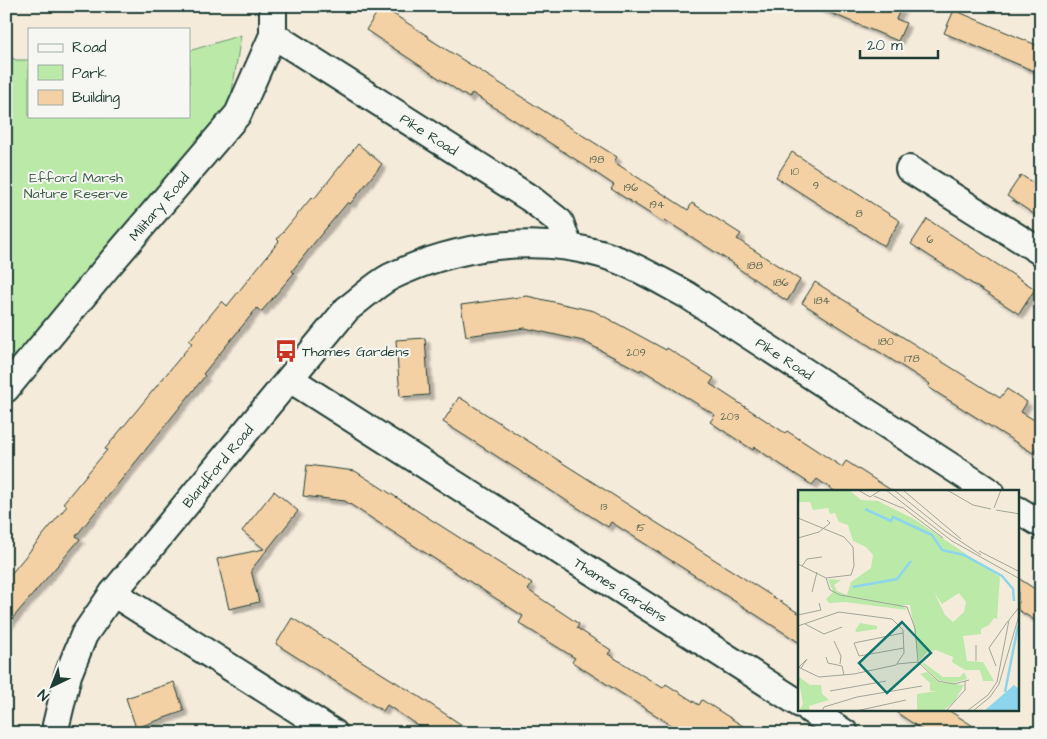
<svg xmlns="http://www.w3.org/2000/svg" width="1047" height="739" font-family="'Architects Daughter',sans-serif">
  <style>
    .green { fill: #bae9a8; stroke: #6c936e }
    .building { fill: #f3d1a4; stroke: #1f3d34; filter: url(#shadow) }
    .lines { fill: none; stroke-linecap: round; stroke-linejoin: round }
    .minor-casing { stroke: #1f3d34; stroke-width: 30 }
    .minor { stroke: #f6f6f2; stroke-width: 26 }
    .labels { text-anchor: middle; stroke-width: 4; stroke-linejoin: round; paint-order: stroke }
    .number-label { font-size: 11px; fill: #546250 }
    .street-label { font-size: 14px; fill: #1f3d34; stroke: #f6f6f2 }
    .park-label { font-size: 14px; fill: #3e5f4b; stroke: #f6f6f2 }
    .poi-label { font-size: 14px; fill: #1f3d34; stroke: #f6f6f2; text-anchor: start }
    .inset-river { fill: none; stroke: #8cd5ed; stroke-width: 2.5 }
    .inset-road { fill: none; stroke: #9fa598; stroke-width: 1 }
    .view { fill: #0f766e; fill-opacity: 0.15; stroke: #0f766e; stroke-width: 2.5 }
    .inset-edge { fill: none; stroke: #1f3d34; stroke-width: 2.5 }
  </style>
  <defs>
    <filter id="shadow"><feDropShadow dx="4.5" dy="4.5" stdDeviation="1" flood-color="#0004"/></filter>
  </defs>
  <rect width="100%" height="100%" fill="#f5ebdb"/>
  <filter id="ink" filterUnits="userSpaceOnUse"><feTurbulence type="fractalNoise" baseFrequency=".02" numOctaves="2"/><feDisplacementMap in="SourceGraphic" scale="10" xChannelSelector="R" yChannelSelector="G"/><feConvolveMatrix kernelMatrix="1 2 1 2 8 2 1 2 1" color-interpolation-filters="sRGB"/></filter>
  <g filter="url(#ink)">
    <polygon class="green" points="241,35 229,111 6,377 6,55 16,60 29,60 29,116 189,116 189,51"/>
    <g class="building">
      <polygon points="381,6 429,37 428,38 617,157 614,162 688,210 692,203 741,234 737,239 800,280 787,301 736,267 737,266 665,220 663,222 611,189 614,185 578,161 472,93 469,98 366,30"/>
      <polygon points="814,6 902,6 896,19 906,23 898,41"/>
      <polygon points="954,10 1041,47 1041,74 944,33"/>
      <polygon points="358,144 382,164 350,204 348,202 318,238 292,271 294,273 261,312 257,308 203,374 205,376 76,536 80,539 6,626 6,580 67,506 63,503 107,450 105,449 192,343 189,341 222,301 227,306 279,241 277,239 312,197 314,199"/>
      <polygon points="792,152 900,221 884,246 776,177"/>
      <polygon points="1021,175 1041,188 1041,219 1007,196"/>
      <polygon points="927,219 1035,289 1019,314 911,244"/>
      <polygon points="815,282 1000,398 1007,389 1027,402 1021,412 1041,424 1041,441 1033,453 928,387 930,384 802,303"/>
      <polygon points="527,296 594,311 666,350 667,348 714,378 710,384 785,433 787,431 842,467 846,461 894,492 836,492 817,479 812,485 754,447 753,450 710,422 715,415 641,369 640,371 583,341 525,328 466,336 461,305"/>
      <polygon points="425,338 429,395 400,397 396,340"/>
      <polygon points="459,397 800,614 800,643 611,522 608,527 443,422"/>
      <polygon points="307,465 355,471 532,584 528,590 579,624 577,628 611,650 608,654 663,688 666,684 699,705 702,700 754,733 684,733 572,662 575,658 519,623 523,616 345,501 303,496"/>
      <polygon points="274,491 298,511 251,570 259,602 229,609 217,559 264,549 242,531"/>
      <polygon points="1018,578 1041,593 1041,624 1018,610"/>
      <polygon points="292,618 415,694 474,733 429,733 387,705 383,711 323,674 276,644"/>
      <polygon points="174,682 184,711 136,728 126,698"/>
      <polygon points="893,710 948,710 984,733 927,733"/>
    </g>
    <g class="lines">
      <defs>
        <g id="minor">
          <path id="s1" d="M273 35 531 199 560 222 569 247"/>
          <polyline points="909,169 1041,252"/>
          <path id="s2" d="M290 379 800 704"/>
          <path id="s3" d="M6 389 108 266 238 114 273 35V6"/>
          <polyline points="1018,510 1041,524"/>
          <polyline points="113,593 334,733"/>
          <polyline points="810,710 845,733"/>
          <path id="s4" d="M56 733V725L68 675 84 635 113 593 347 309C361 299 375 285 390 277 454 246 532 234 601 254 631 263 659 280 687 295L990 492"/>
        </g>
      </defs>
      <use href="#minor" class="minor-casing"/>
      <use href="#minor" class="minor"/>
    </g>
  </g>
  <defs>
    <symbol id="bus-bare" viewBox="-9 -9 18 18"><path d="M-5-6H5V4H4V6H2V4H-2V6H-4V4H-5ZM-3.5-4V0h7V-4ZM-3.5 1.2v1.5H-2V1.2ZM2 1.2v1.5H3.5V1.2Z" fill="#c8321e" stroke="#f6f6f2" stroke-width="2.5" paint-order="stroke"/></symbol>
  </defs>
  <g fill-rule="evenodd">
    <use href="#bus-bare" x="270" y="335" width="32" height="32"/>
  </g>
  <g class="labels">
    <g class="number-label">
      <text x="597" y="163">198</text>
      <text x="795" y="175">10</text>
      <text x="816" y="189">9</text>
      <text x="631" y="191">196</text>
      <text x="657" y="208">194</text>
      <text x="859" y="217">8</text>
      <text x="930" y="243">6</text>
      <text x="755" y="269">188</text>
      <text x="781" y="286">186</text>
      <text x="822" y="304">184</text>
      <text x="886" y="345">180</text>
      <text x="636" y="356">209</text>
      <text x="912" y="362">178</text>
      <text x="730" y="420">203</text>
      <text x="604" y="510">13</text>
      <text x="641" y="531">15</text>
    </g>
    <g class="street-label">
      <text dy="5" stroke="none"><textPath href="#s1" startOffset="185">Pike Road</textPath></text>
      <text dy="5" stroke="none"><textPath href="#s3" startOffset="238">Military Road</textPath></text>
      <text dy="5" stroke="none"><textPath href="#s4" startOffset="1004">Pike Road</textPath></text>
      <text dy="5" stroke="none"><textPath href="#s4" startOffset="318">Blandford Road</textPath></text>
      <text dy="5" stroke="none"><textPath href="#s2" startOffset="392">Thames Gardens</textPath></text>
    </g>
    <g class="park-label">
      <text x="76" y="182">Efford Marsh<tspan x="76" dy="16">Nature Reserve</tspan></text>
    </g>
    <g class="poi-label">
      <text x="302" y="356">Thames Gardens</text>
    </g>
  </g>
  <g transform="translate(798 490)">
    <rect width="221" height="221" fill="#f5ebdb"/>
    <path d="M0 0H51L63 10 80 11 116 29 202 87 199 129 196 128 191 135 183 139V144L165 146 169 171 185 172 196 191H185L182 180H167L154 172 155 167 138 160 130 161 121 171 112 115H104L109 120 47 112 31 113 28 109 35 102 30 89 43 90 36 95 39 101 49 105 53 92 73 78 75 65 68 57 55 51 50 35 41 32 37 23 32 24 30 18 15 20 12 12H0ZM136 102 144 114 161 103 168 112 166 122 155 132 147 125ZM62 133 79 136V139L59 142 57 141ZM126 173 145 187H162L166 182 169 189 155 193 140 190 124 174ZM129 182 140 192 166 195 156 212 145 221H119V204L139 201H132V193L122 184ZM0 186 12 195H23L24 204 31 210 11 216 12 221H1L5 214Z" fill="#bae9a8" fill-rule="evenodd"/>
    <path d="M216 195 221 199V221H186Z" fill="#8cd5ed"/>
    <path class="inset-river" d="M67 19 93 31 95 27 134 45 144 60 166 65 204 86 215 99 216 111M55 97 99 89 113 71M207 202 220 136"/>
    <path class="inset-road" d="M60 0 72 7 83 0M88 0 154 51 222 89M96 0 147 41 183 65M105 0 163 49M149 0 175 15 193 19M76 6 104 18M104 17 145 48M196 18 203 0M198 20 222 24M0 28 46 47 55 57 56 76 53 85 28 88M0 48 21 42 32 33 29 30M181 61 222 82M0 74 28 88M4 76 9 69 24 67M28 88 32 100 42 105 109 117 117 138 120 172 140 191 156 194 171 190M14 102 19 82M0 125 23 120 21 113M7 134 26 144 44 137M0 136 41 122 94 129 105 140 106 163 98 175 56 184 21 187 0 177M105 143 56 153 61 166 106 158M36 151 43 166 42 174M178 155V171M28 167 30 173 44 176 46 185M99 174 120 172M198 176 191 158 210 131M1 177 9 169 3 178M32 201 88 191M24 221 26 217 59 207 124 196M58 221 108 210M148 221 167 200V191M169 221 190 205 199 192 211 130 222 116M175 221 192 207 201 194 222 122"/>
    <path class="view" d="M104 132 133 163 89 203 61 173Z"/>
    <rect width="221" height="221" class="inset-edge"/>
  </g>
  <rect width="1047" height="739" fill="none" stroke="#f6f6f2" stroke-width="25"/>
  <rect x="12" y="12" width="1022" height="714" fill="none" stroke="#1f3d34" stroke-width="2" filter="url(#ink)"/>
  <rect x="28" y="28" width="162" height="90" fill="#f6f6f2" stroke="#a0aca6"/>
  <rect x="38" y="44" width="25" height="8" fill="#f6f6f2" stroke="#a0aca6"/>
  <text x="72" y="52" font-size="15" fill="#1f3d34">Road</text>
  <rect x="38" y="65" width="25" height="15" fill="#bae9a8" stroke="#a0aca6"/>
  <text x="72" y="78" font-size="15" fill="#1f3d34">Park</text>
  <rect x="38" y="90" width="25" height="15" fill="#f3d1a4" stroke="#a0aca6"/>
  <text x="72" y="102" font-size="15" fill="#1f3d34">Building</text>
  <g transform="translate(52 686) rotate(223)" stroke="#f6f6f2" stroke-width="4" paint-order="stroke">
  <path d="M0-4L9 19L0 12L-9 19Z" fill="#1f3d34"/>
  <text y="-8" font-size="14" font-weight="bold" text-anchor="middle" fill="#1f3d34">N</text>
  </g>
  <path d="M860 50v8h78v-8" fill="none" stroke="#1f3d34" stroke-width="2.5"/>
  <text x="867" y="50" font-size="15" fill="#1f3d34" stroke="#f6f6f2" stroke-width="4" paint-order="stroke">20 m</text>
</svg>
